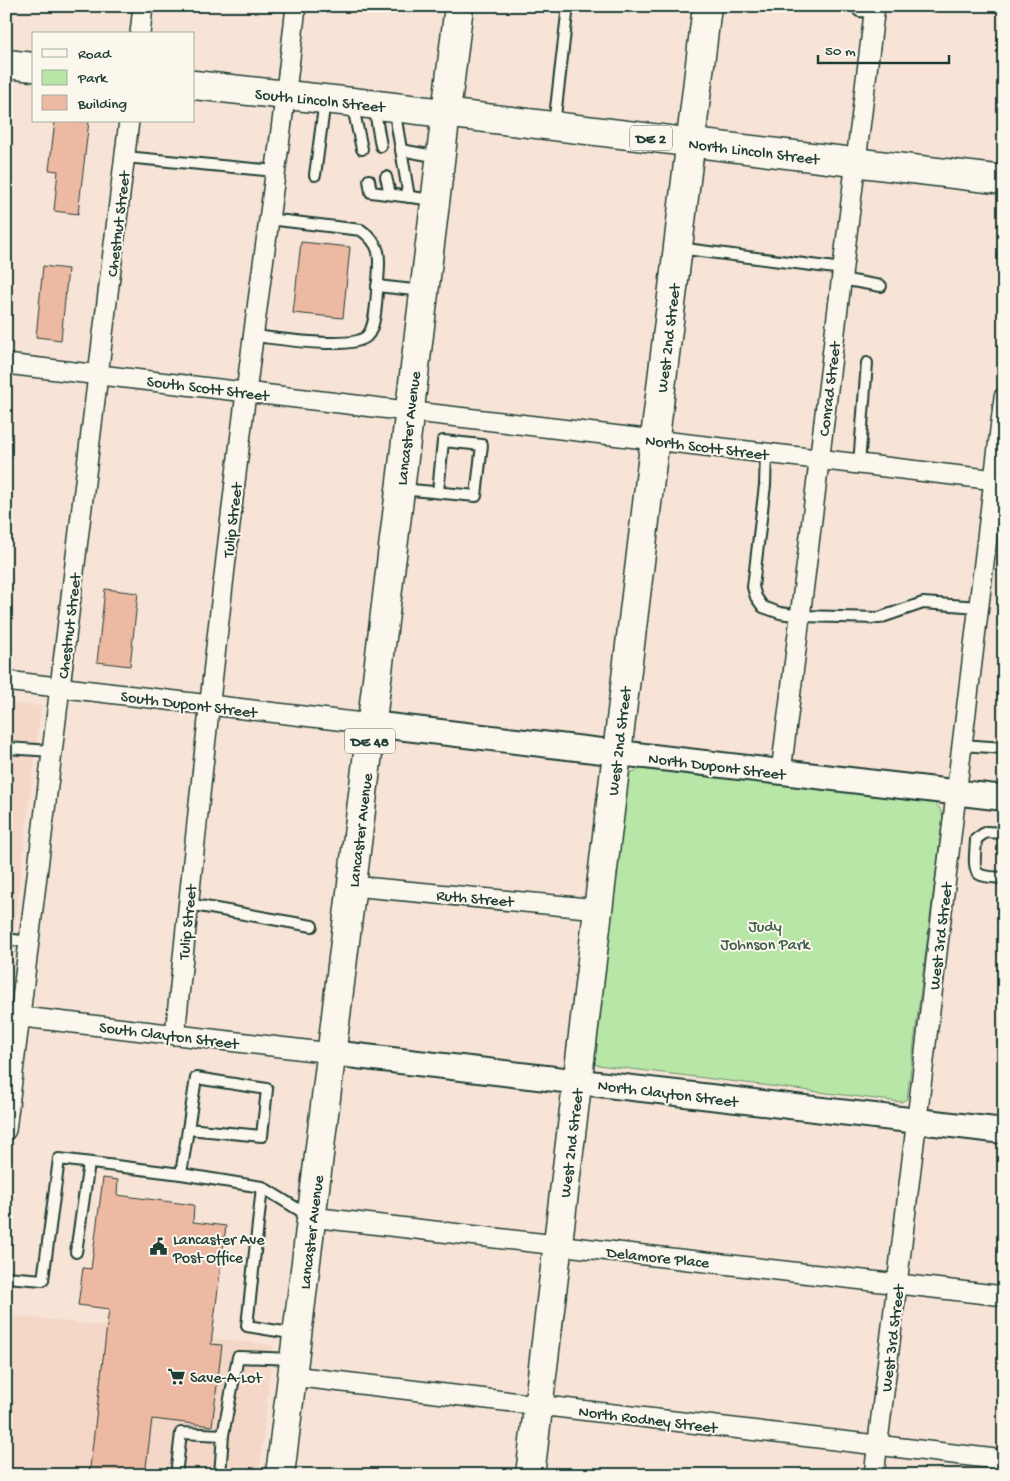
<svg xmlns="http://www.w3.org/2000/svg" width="1010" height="1481" font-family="'Gochi Hand',sans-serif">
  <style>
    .built { fill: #f4d7c6 }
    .green { fill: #b7e6a6; stroke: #6b926d }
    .building { fill: #eeb9a2; stroke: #1f3d34 }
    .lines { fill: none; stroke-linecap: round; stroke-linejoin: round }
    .service-casing { stroke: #1f3d34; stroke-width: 14 }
    .minor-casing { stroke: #1f3d34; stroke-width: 22 }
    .tertiary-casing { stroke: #1f3d34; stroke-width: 28 }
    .primary-casing { stroke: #1f3d34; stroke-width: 31 }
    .service { stroke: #fbf7ec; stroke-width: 10 }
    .minor { stroke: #fbf7ec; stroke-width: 19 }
    .tertiary { stroke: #fbf7ec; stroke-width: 24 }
    .primary { stroke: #fbf7ec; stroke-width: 28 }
    .labels { text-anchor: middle; stroke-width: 4; stroke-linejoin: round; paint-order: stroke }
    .shield { fill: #fbf7ec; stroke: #61756b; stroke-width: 1 }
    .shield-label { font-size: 15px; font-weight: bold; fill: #1f3d34 }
    .street-label { font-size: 16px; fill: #1f3d34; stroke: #fbf7ec }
    .park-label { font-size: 16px; fill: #3d5f4b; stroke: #fbf7ec }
    .poi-label { font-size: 16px; fill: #1f3d34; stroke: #fbf7ec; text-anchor: start }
  </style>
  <rect width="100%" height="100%" fill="#f7e4d6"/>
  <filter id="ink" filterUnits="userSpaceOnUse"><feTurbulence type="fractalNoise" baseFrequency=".02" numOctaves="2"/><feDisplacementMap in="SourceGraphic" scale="10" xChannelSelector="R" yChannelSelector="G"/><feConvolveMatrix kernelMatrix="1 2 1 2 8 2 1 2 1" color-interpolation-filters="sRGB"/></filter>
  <g filter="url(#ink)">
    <g class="built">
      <polygon points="6,703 41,706 7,986 6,986"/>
      <polygon points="6,1315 273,1345 259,1475 6,1475"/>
    </g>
    <polygon class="green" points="641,769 933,802 939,807 943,816 907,1099 901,1102 590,1064 626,774"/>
    <g class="building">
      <polygon points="55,121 89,121 78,214 54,211 58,171 49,170"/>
      <polygon points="301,242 350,247 343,318 293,313"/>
      <polygon points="43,266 68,269 61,340 36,337"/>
      <polygon points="105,589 138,593 130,666 97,662"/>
      <polygon points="103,1178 118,1180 117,1195 194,1205 193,1222 226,1226 211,1344 222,1345 212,1426 152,1419 145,1475 89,1475 109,1309 78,1305 83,1268 91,1269"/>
    </g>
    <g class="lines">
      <defs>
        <g id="service">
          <polyline points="859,11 874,12"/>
          <polyline points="352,103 362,149"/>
          <polyline points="374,106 381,146"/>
          <polyline points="394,108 409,197"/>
          <polyline points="554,125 568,6"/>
          <polyline points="401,150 439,157"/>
          <polyline points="125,157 276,171"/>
          <polyline points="315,175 325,100"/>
          <polyline points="386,177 390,194"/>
          <polyline points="369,180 371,192 434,200"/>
          <polyline points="678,248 843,269"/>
          <polyline points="841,279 881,286"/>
          <polyline points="377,286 423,291"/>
          <path d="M254 336C275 338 353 351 367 336 377 326 376 295 378 281 380 257 382 245 361 230L269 219"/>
          <polyline points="766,453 765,485 753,587 756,597 763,607 780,613 800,616 879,618 923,603 979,607"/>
          <polyline points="859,464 867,363"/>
          <polyline points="401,489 476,496 482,445 443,441 438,492"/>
          <polyline points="962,745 1004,748"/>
          <polyline points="6,748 52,751"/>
          <path d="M1004 833 986 832 976 839C976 847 972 870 979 874 985 878 997 877 1004 878"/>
          <polyline points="188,904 312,926"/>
          <polyline points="6,939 29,942"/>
          <polyline points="181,1174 196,1078 267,1089 262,1136 188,1129"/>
          <polyline points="262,1187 247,1326 296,1334"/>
          <polyline points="76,1252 89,1163"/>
          <polyline points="6,1277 43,1280 59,1159 181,1174 262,1187 309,1216"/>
          <polyline points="176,1475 181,1433 223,1435"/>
          <polyline points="220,1475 223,1435 238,1357 293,1359"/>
        </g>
        <g id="minor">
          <polyline points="140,34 143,6"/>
          <polyline points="6,364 1004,481"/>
          <polyline points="6,681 371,724"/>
          <polyline points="781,772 875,6"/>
          <polyline points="352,886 598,909"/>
          <polyline points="6,1015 331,1053"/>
          <path d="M175 1035C197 821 219 607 246 393 262 264 282 136 296 6"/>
          <polyline points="6,1130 129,121"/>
          <polyline points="311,1217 1004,1296"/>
          <polyline points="292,1376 1004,1460"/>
          <polyline points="874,1475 1004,397"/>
        </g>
        <g id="tertiary">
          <polyline points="371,724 1004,798"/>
          <polyline points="331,1053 1004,1131"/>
        </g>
        <g id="primary">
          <polyline points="6,64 34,67"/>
          <polyline points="194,85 352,102 1004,180"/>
          <polyline points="280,1475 459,6"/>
          <polyline points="530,1475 707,6"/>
        </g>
      </defs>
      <use href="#service" class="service-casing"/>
      <use href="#minor" class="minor-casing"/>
      <use href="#tertiary" class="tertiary-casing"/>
      <use href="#primary" class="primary-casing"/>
      <use href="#service" class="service"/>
      <use href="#minor" class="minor"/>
      <use href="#tertiary" class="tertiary"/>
      <use href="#primary" class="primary"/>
    </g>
  </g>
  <defs>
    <symbol id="civic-bare" viewBox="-9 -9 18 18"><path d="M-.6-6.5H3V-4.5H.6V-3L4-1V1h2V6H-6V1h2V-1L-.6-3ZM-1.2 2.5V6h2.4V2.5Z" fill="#1f3d34" stroke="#fbf7ec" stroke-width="2.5" paint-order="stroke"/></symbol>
    <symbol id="supermarket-bare" viewBox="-9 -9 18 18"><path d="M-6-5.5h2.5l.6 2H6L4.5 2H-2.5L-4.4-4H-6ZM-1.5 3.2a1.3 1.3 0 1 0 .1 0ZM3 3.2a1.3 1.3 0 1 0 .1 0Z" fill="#1f3d34" stroke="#fbf7ec" stroke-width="2.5" paint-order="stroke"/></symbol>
  </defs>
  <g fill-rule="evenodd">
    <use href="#civic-bare" x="146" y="1234" width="25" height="25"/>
    <use href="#supermarket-bare" x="164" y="1364" width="25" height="25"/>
  </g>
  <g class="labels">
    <g class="shield">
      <rect x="630" y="125.5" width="42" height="25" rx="4"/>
      <rect x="345" y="728.5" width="50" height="25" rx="4"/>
    </g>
    <g class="shield-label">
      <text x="651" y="143">DE 2</text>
      <text x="370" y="746">DE 48</text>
    </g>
    <g class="street-label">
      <text transform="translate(320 99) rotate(6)" y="6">South Lincoln Street</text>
      <text transform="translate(754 150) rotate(7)" y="6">North Lincoln Street</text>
      <text transform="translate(117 224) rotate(-83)" y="6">Chestnut Street</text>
      <text transform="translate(667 338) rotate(-83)" y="6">West 2nd Street</text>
      <text transform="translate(208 387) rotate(7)" y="6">South Scott Street</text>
      <text transform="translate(828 389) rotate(-83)" y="6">Conrad Street</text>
      <text transform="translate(407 428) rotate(-83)" y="6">Lancaster Avenue</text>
      <text transform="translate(707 446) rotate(7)" y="6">North Scott Street</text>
      <text transform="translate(231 520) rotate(-83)" y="6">Tulip Street</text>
      <text transform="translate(68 626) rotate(-83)" y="6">Chestnut Street</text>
      <text transform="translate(189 703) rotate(7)" y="6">South Dupont Street</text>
      <text transform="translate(618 741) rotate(-83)" y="6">West 2nd Street</text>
      <text transform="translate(717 765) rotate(7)" y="6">North Dupont Street</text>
      <text transform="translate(359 830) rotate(-83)" y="6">Lancaster Avenue</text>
      <text transform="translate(475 897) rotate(5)" y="6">Ruth Street</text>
      <text transform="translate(186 922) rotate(-84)" y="6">Tulip Street</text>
      <text transform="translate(939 936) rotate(-83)" y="6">West 3rd Street</text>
      <text transform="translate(169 1034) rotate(7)" y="6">South Clayton Street</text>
      <text transform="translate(668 1092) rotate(7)" y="6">North Clayton Street</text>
      <text transform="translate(570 1143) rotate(-83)" y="6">West 2nd Street</text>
      <text transform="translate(310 1232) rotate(-83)" y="6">Lancaster Avenue</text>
      <text transform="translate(658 1256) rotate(6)" y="6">Delamore Place</text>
      <text transform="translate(891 1338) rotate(-83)" y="6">West 3rd Street</text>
      <text transform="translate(648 1418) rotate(7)" y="6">North Rodney Street</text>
    </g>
    <g class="park-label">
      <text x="765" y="931">Judy<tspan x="765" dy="18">Johnson Park</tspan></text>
    </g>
    <g class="poi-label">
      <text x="173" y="1244">Lancaster Ave<tspan x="173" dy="18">Post Office</tspan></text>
      <text x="190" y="1382">Save-A-Lot</text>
    </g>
  </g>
  <rect width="1010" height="1481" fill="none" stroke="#fbf7ec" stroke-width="25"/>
  <rect x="12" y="12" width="985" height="1456" fill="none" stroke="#1f3d34" stroke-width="2" filter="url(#ink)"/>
  <rect x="32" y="32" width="162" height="90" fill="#fbf7ec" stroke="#a3ada2"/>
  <rect x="42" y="49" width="25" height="8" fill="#fbf7ec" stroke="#a3ada2"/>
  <text x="78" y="58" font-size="15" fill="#1f3d34">Road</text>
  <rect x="42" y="70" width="25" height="15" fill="#b7e6a6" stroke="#a3ada2"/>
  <text x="78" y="82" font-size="15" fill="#1f3d34">Park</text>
  <rect x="42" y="95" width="25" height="15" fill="#eeb9a2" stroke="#a3ada2"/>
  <text x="78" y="108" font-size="15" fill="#1f3d34">Building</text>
  <path d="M818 55v8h131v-8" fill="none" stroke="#1f3d34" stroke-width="2.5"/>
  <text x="825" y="55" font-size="15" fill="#1f3d34" stroke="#fbf7ec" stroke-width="4" paint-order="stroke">50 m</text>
</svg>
